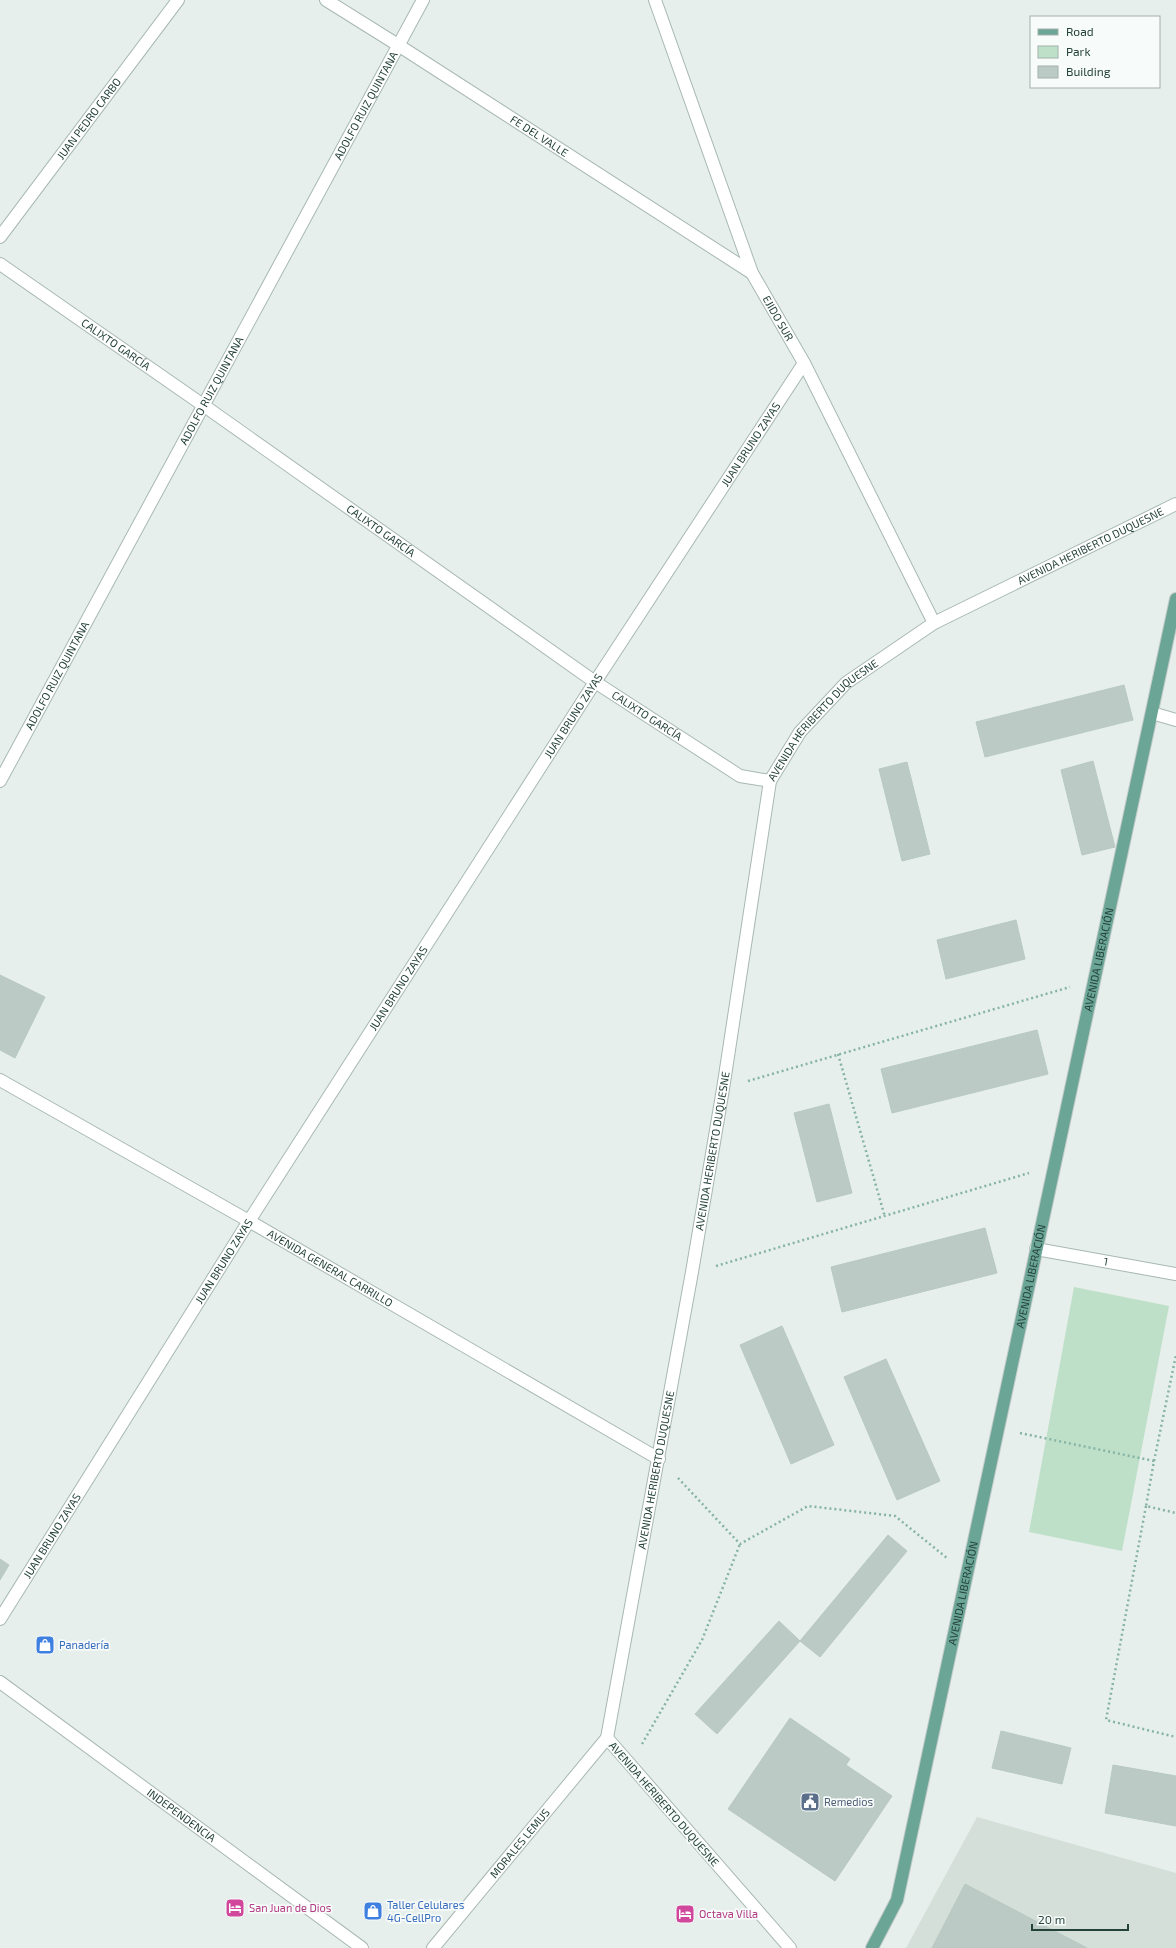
<svg xmlns="http://www.w3.org/2000/svg" width="1176" height="1948" font-family="'Exo 2',sans-serif">
  <style>
    .built { fill: #d4dfda }
    .green { fill: #bfe0c8 }
    .building { fill: #bbcac4; stroke: #b8c9c2 }
    .lines { fill: none; stroke-linecap: round; stroke-linejoin: round }
    .minor-casing { stroke: #a8b8b2; stroke-width: 14 }
    .major-casing { stroke: #c2cac8; stroke-width: 14 }
    .path { stroke: #86b3a5; stroke-width: 2.5; stroke-dasharray: 2 3; stroke-linecap: butt }
    .minor { stroke: #fff; stroke-width: 12 }
    .major { stroke: #6aa596; stroke-width: 12 }
    .labels { text-anchor: middle; stroke-width: 3.5; stroke-linejoin: round; paint-order: stroke }
    .street-label { font-size: 11px; fill: #24423a; stroke: #f7fbf9 }
    .shop-label { font-size: 11px; fill: #366cbe; stroke: #f7fbf9; text-anchor: start }
    .service-label { font-size: 11px; fill: #4e5e75; stroke: #f7fbf9; text-anchor: start }
    .hotel-label { font-size: 11px; fill: #b23c85; stroke: #f7fbf9; text-anchor: start }
  </style>
  <rect width="100%" height="100%" fill="#e6efeb"/>
  <polygon class="built" points="977,1817 1176,1873 1176,1948 906,1948"/>
  <polygon class="green" points="1074,1287 1169,1306 1122,1551 1029,1532"/>
  <g class="building">
    <polygon points="1124,685 1133,720 985,757 976,722"/>
    <polygon points="1093,761 1115,847 1082,855 1061,770"/>
    <polygon points="907,762 930,854 902,861 879,769"/>
    <polygon points="1016,920 1025,959 946,979 937,940"/>
    <polygon points="0,975 45,997 15,1058 0,1050"/>
    <polygon points="1037,1030 1048,1074 892,1113 881,1069"/>
    <polygon points="829,1104 852,1193 817,1202 794,1113"/>
    <polygon points="985,1228 997,1273 842,1312 831,1267"/>
    <polygon points="782,1326 834,1445 791,1464 740,1345"/>
    <polygon points="886,1359 940,1481 897,1500 844,1377"/>
    <polygon points="888,1535 907,1551 820,1657 800,1641"/>
    <polygon points="0,1559 9,1565 0,1580"/>
    <polygon points="779,1621 800,1641 717,1734 695,1714"/>
    <polygon points="790,1718 850,1759 846,1765 892,1796 835,1881 728,1809"/>
    <polygon points="1001,1731 1071,1748 1062,1784 992,1768"/>
    <polygon points="1113,1765 1176,1776 1176,1826 1105,1813"/>
    <polygon points="965,1884 1087,1948 932,1948"/>
  </g>
  <g class="lines">
    <defs>
      <g id="minor">
        <path id="s1" d="M326 0 398 45 752 273"/>
        <path id="s2" d="M655 0 752 273 804 363 934 623"/>
        <path id="s3" d="M0 237 178 0"/>
        <path id="s4" d="M0 264 203 405 595 682 740 776 770 781"/>
        <polyline points="1152,713 1176,720"/>
        <path id="s5" d="M0 781 423 0"/>
        <path id="s6" d="M0 1080 249 1221 659 1459"/>
        <path id="s7" d="M1036 1249 1176 1274"/>
        <path id="s8" d="M0 1619 249 1221 595 682 804 363"/>
        <path id="s9" d="M0 1682 362 1948"/>
        <path id="s10" d="M433 1948 607 1738"/>
        <path id="s11" d="M790 1948 607 1738 692 1272 723 1089 770 781 800 732 846 683 934 623 1176 504"/>
      </g>
      <g id="major">
        <path id="s12" d="M872 1948 897 1900 1176 599"/>
      </g>
    </defs>
    <use href="#minor" class="minor-casing"/>
    <use href="#major" class="major-casing"/>
    <g class="path">
      <polyline points="838,1054 885,1217"/>
      <polyline points="748,1081 1070,987"/>
      <polyline points="716,1266 1029,1173"/>
      <polyline points="1020,1433 1154,1461 1146,1506 1176,1513"/>
      <polyline points="1154,1461 1176,1355"/>
      <polyline points="678,1478 740,1544 808,1506 895,1516 947,1558"/>
      <polyline points="1146,1506 1106,1720 1176,1737"/>
      <polyline points="642,1744 702,1640 740,1544"/>
    </g>
    <use href="#minor" class="minor"/>
    <use href="#major" class="major"/>
  </g>
  <defs>
    <symbol id="shop-square" viewBox="-11 -11 22 22"><rect x="-9" y="-9" width="18" height="18" rx="4" fill="#3f7fe0" stroke="#f7fbf9"/><path d="M-5-2.5h2.3a2.7 3.5 0 0 1 5.4 0H5L5.5 6h-11ZM-1.5-2.5h3a1.5 2.3 0 0 0-3 0Z" fill="#fff"/></symbol>
    <symbol id="civic-square" viewBox="-11 -11 22 22"><rect x="-9" y="-9" width="18" height="18" rx="4" fill="#5c6f8a" stroke="#f7fbf9"/><path d="M-.6-6.5H3V-4.5H.6V-3L4-1V1h2V6H-6V1h2V-1L-.6-3ZM-1.2 2.5V6h2.4V2.5Z" fill="#fff"/></symbol>
    <symbol id="hotel-square" viewBox="-11 -11 22 22"><rect x="-9" y="-9" width="18" height="18" rx="4" fill="#d1479c" stroke="#f7fbf9"/><path d="M-6-4.5h1.5V1H6V5H4.5V3h-9V5H-6ZM-4 0a1.8 1.8 0 1 1 3.6 0ZM.5 0V-2.5h3Q6-2.5 6 0Z" fill="#fff"/></symbol>
  </defs>
  <g fill-rule="evenodd">
    <use href="#shop-square" x="34" y="1634" width="22" height="22"/>
    <use href="#civic-square" x="799" y="1791" width="22" height="22"/>
    <use href="#hotel-square" x="224" y="1897" width="22" height="22"/>
    <use href="#shop-square" x="362" y="1900" width="22" height="22"/>
    <use href="#hotel-square" x="674" y="1903" width="22" height="22"/>
  </g>
  <g class="labels">
    <g class="street-label">
      <text dy="4" stroke="none"><textPath href="#s5" startOffset="768">ADOLFO RUIZ QUINTANA</textPath></text>
      <text dy="4" stroke="none"><textPath href="#s3" startOffset="148">JUAN PEDRO CARBO</textPath></text>
      <text dy="4" stroke="none"><textPath href="#s1" startOffset="253">FE DEL VALLE</textPath></text>
      <text dy="4" stroke="none"><textPath href="#s2" startOffset="342">EJIDO SUR</textPath></text>
      <text dy="4" stroke="none"><textPath href="#s4" startOffset="141">CALIXTO GARCÍA</textPath></text>
      <text dy="4" stroke="none"><textPath href="#s5" startOffset="444">ADOLFO RUIZ QUINTANA</textPath></text>
      <text dy="4" stroke="none"><textPath href="#s8" startOffset="1394">JUAN BRUNO ZAYAS</textPath></text>
      <text dy="4" stroke="none"><textPath href="#s4" startOffset="465">CALIXTO GARCÍA</textPath></text>
      <text dy="4" stroke="none"><textPath href="#s11" startOffset="1655">AVENIDA HERIBERTO DUQUESNE</textPath></text>
      <text dy="4" stroke="none"><textPath href="#s5" startOffset="120">ADOLFO RUIZ QUINTANA</textPath></text>
      <text dy="4" stroke="none"><textPath href="#s8" startOffset="1070">JUAN BRUNO ZAYAS</textPath></text>
      <text dy="4" stroke="none"><textPath href="#s4" startOffset="789">CALIXTO GARCÍA</textPath></text>
      <text dy="4" stroke="none"><textPath href="#s11" startOffset="1331">AVENIDA HERIBERTO DUQUESNE</textPath></text>
      <text dy="4" stroke="none"><textPath href="#s12" startOffset="1016">AVENIDA LIBERACIÓN</textPath></text>
      <text dy="4" stroke="none"><textPath href="#s8" startOffset="746">JUAN BRUNO ZAYAS</textPath></text>
      <text dy="4" stroke="none"><textPath href="#s11" startOffset="875">AVENIDA HERIBERTO DUQUESNE</textPath></text>
      <text dy="4" stroke="none"><textPath href="#s8" startOffset="422">JUAN BRUNO ZAYAS</textPath></text>
      <text dy="4" stroke="none"><textPath href="#s7" startOffset="71">1</textPath></text>
      <text dy="4" stroke="none"><textPath href="#s6" startOffset="380">AVENIDA GENERAL CARRILLO</textPath></text>
      <text dy="4" stroke="none"><textPath href="#s12" startOffset="692">AVENIDA LIBERACIÓN</textPath></text>
      <text dy="4" stroke="none"><textPath href="#s11" startOffset="551">AVENIDA HERIBERTO DUQUESNE</textPath></text>
      <text dy="4" stroke="none"><textPath href="#s8" startOffset="98">JUAN BRUNO ZAYAS</textPath></text>
      <text dy="4" stroke="none"><textPath href="#s12" startOffset="368">AVENIDA LIBERACIÓN</textPath></text>
      <text transform="translate(664 1804) rotate(49)" y="4">AVENIDA HERIBERTO DUQUESNE</text>
      <text dy="4" stroke="none"><textPath href="#s9" startOffset="225">INDEPENDENCIA</textPath></text>
      <text dy="4" stroke="none"><textPath href="#s10" startOffset="136">MORALES LEMUS</textPath></text>
    </g>
    <g class="shop-label">
      <text x="59" y="1649">Panadería</text>
      <text x="387" y="1909">Taller Celulares<tspan x="387" dy="13">4G-CellPro</tspan></text>
    </g>
    <g class="service-label">
      <text x="824" y="1806">Remedios</text>
    </g>
    <g class="hotel-label">
      <text x="249" y="1912">San Juan de Dios</text>
      <text x="699" y="1918">Octava Villa</text>
    </g>
  </g>
  <rect x="1030" y="16" width="130" height="72" fill="#f7fbf9" stroke="#a3b1ad"/>
  <rect x="1038" y="29" width="20" height="6" fill="#6aa596" stroke="#a3b1ad"/>
  <text x="1066" y="36" font-size="12" fill="#24423a">Road</text>
  <rect x="1038" y="46" width="20" height="12" fill="#bfe0c8" stroke="#a3b1ad"/>
  <text x="1066" y="56" font-size="12" fill="#24423a">Park</text>
  <rect x="1038" y="66" width="20" height="12" fill="#bbcac4" stroke="#a3b1ad"/>
  <text x="1066" y="76" font-size="12" fill="#24423a">Building</text>
  <path d="M1032 1924v6h96v-6" fill="none" stroke="#24423a" stroke-width="2"/>
  <text x="1038" y="1924" font-size="12" fill="#24423a" stroke="#f7fbf9" stroke-width="3" paint-order="stroke">20 m</text>
</svg>
